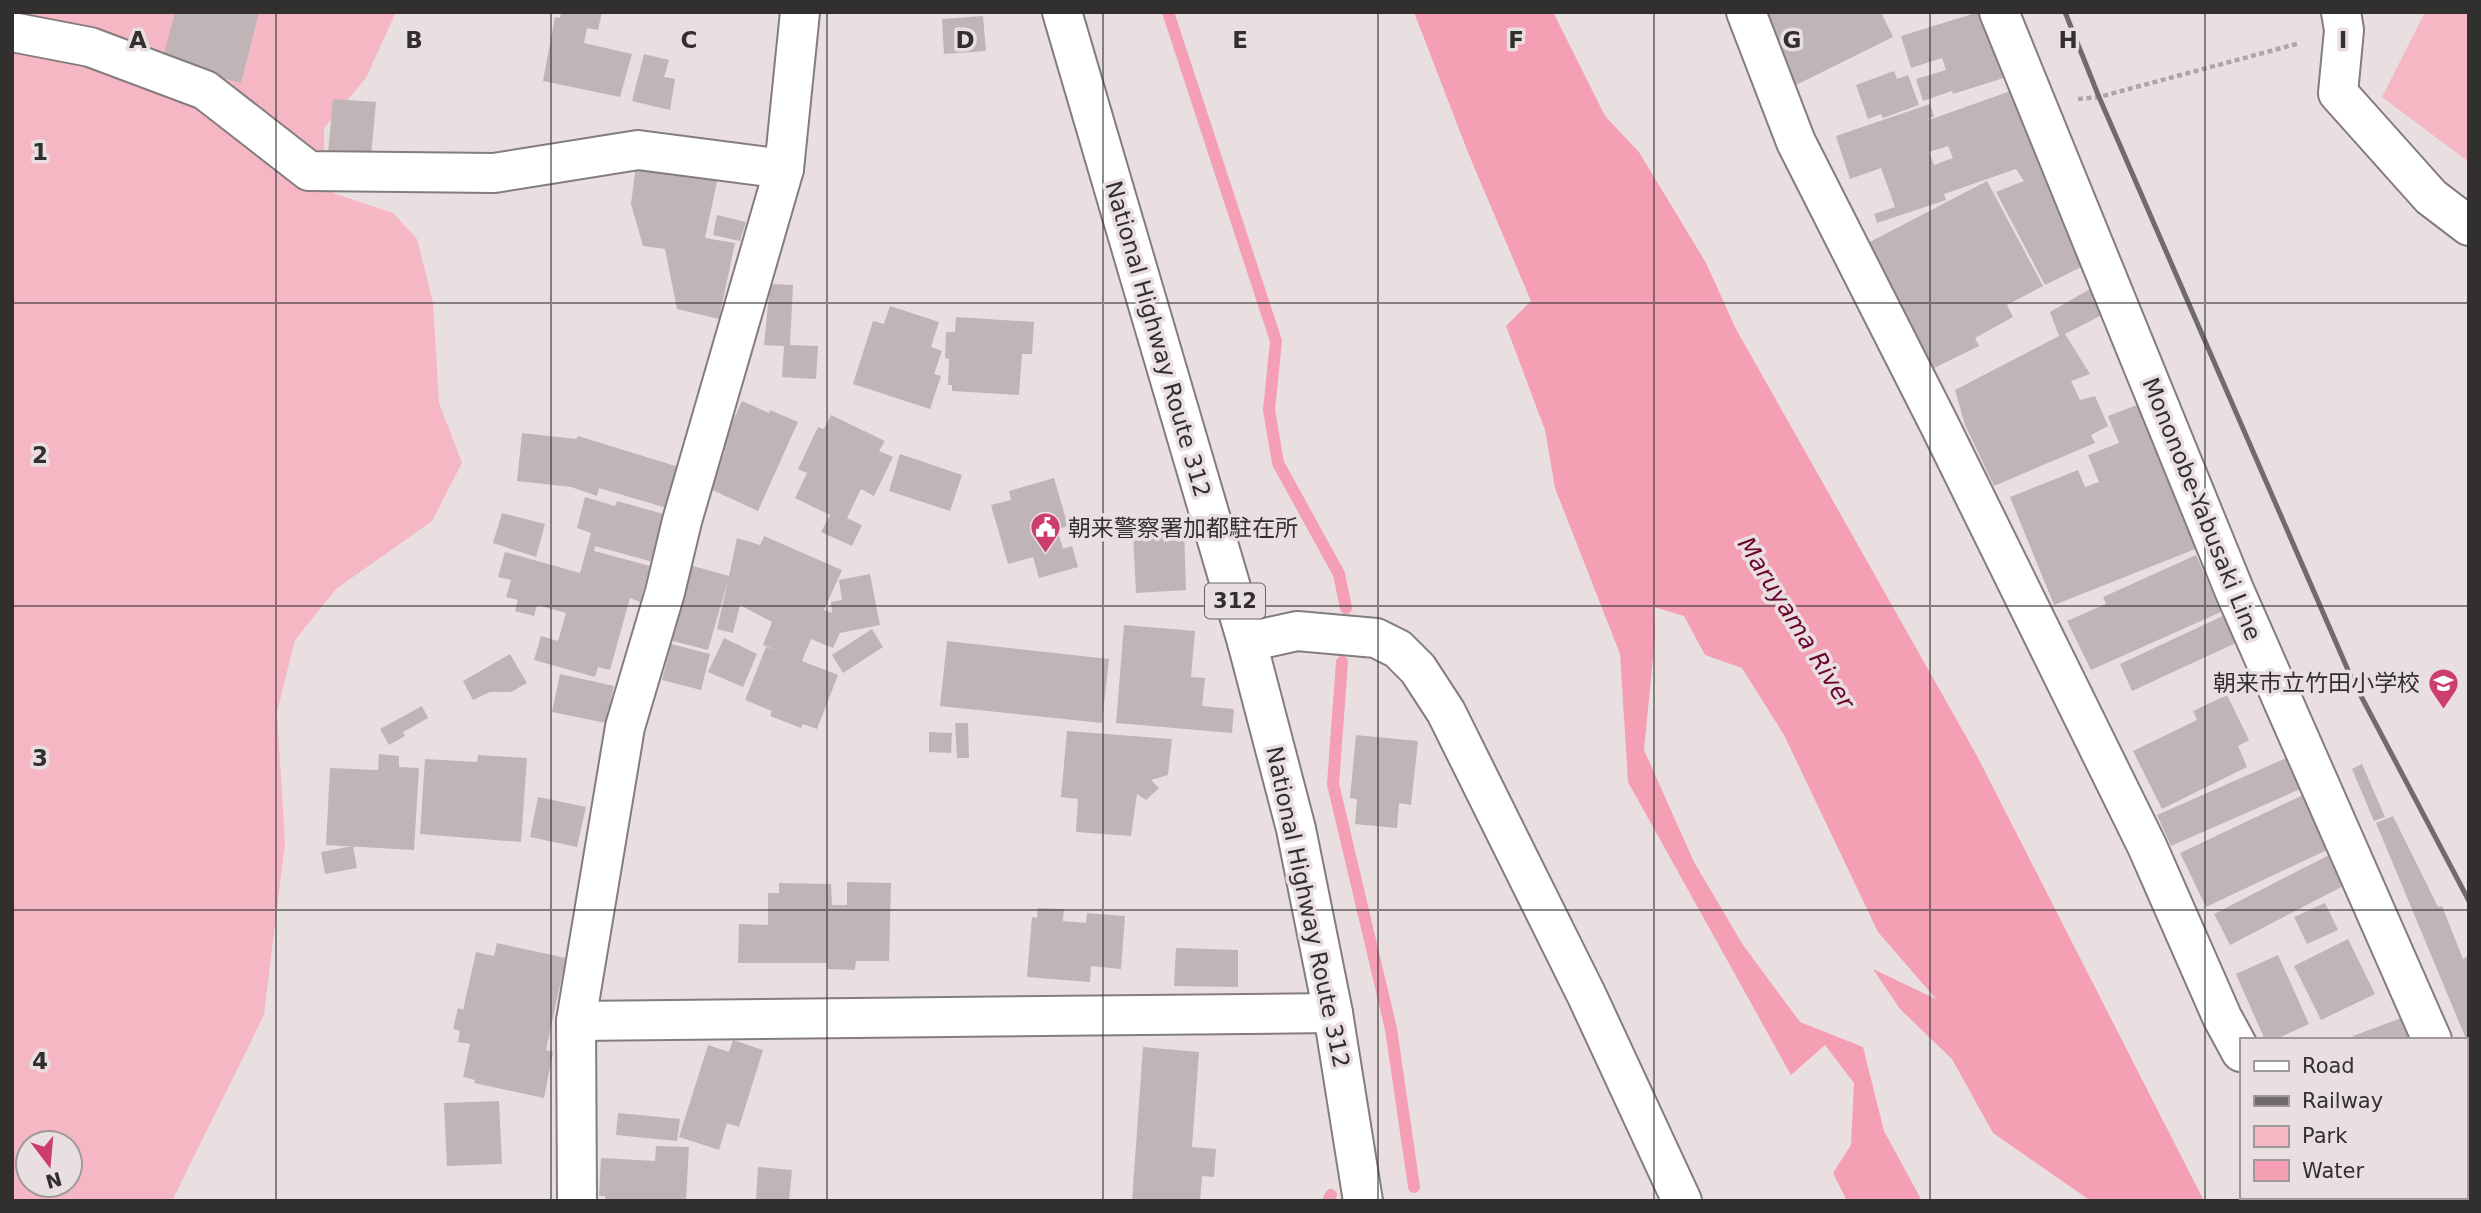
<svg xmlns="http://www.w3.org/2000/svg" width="2481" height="1213" font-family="'DejaVu Sans','Noto Sans JP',sans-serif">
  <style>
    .green { fill: #f6b7c5; fill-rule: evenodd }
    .water { fill: #f49fb3 }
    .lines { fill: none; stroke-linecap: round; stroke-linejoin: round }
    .stream { stroke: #f49fb3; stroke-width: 12 }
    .building { fill: #bfb5b7; fill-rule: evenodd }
    .minor-casing { stroke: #847c7d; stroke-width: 42 }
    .secondary-casing { stroke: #847c7d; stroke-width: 42 }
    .trunk-casing { stroke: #847c7d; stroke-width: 42 }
    .path { stroke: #ada6a7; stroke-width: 4.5; stroke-dasharray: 5 3.5; stroke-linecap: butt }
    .minor { stroke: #fff; stroke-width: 38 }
    .secondary { stroke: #fff; stroke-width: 38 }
    .trunk { stroke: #fff; stroke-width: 38 }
    .rail { stroke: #716c6c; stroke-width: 5 }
    .grid { fill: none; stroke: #322f2f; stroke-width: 2; stroke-opacity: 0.55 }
    .labels { text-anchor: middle; stroke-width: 7; stroke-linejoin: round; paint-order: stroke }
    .shield { fill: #e9dfe1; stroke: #696464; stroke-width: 2 }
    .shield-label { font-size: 21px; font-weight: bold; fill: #322f2f }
    .street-label { font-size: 23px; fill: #322f2f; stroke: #e9dfe1 }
    .poi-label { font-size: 23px; fill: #322f2f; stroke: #e9dfe1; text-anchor: start }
    .water-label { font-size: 24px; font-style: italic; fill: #6c0531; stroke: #e9dfe1 }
    .grid-label { font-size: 23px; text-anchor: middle; font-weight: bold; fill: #322f2f; stroke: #e9dfe1; stroke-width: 7; stroke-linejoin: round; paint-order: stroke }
  </style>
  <rect width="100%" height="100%" fill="#e9dfe1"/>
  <g class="green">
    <path d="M12 12H396L366 78 324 128V159L333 193 393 213 417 239 433 302 439 403 462 463 432 521 336 589 295 640 277 712 285 843 264 1015 172 1201H12ZM28 1143H70V1185H28Z"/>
    <polygon points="2425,12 2469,12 2469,162 2382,97"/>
  </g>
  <polygon class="water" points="1414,12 1553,12 1605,116 1639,152 1706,263 1736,329 1977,756 2204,1201 2091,1201 1993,1133 1952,1059 1900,1009 1873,969 1936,999 1878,932 1784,735 1742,668 1705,655 1684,616 1654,607 1655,637 1644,750 1694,862 1743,945 1800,1022 1863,1047 1884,1131 1922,1201 1847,1201 1833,1173 1851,1145 1854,1083 1825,1045 1791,1075 1628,782 1620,654 1555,488 1545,430 1506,326 1531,301 1469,155"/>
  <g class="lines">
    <g class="stream">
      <polyline points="1168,12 1276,341 1269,410 1278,463 1339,574 1346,608"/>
      <polyline points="1342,662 1333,784 1391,1029 1414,1187"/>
      <polyline points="1328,1201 1331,1195"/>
    </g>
  </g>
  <g class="building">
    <polygon points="175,12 259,12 241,83 162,62"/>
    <polygon points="561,12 602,12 598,30 587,28 584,43 632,54 620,97 543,81 555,17 560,18"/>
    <polygon points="1770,12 1881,12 1893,37 1796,85 1764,15"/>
    <polygon points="1979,12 1993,12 2013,75 1953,94 1952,91 1923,101 1916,79 1946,70 1942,58 1911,68 1901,36"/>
    <polygon points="983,16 986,51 944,54 942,19"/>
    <polygon points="644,54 669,60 664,77 675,79 670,110 632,101"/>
    <polygon points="1894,71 1897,79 1908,75 1919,105 1883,118 1881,114 1868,119 1856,85"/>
    <path d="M2019 88 2085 265 2045 285 1996 192 2024 181 2016 169 1944 194 1946 200 1877 223 1874 214 1895 207 1881 168 1850 179 1836 136 1930 104 1934 116 1926 121ZM1948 146 1953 158 1934 165 1929 152Z"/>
    <polygon points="333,99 376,102 371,156 328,152"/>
    <polygon points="636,165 718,177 705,238 735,243 719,319 677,309 665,249 643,246 631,204"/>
    <polygon points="1987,181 2043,286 2007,305 2013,317 1975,338 1979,346 1928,371 1866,244"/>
    <polygon points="717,215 746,222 740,241 713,235"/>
    <polygon points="770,284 793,285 790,345 818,346 816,379 782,377 784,346 764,345"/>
    <polygon points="2090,289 2102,315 2065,334 2090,374 2071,381 2080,400 2095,396 2108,426 2091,435 2095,443 1994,486 1965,425 1955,390 2059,336 2050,312"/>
    <polygon points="890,306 939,322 931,347 942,351 934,374 941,376 930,409 853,384 873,321 884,324"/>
    <polygon points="956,317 1034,322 1032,354 1022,354 1019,395 952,391 952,385 948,385 949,359 945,358 946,332 955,332"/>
    <polygon points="742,401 769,413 770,410 798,422 758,511 708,488 725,451 720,449"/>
    <polygon points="2137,405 2198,548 2054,605 2010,497 2078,470 2085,487 2099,482 2088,455 2119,443 2108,416"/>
    <polygon points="831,415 885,441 879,451 893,457 874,496 861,489 847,518 862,525 852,546 821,532 830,515 795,498 807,473 798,469 818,427 824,429"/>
    <polygon points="522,433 576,439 578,436 682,468 670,509 599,488 597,496 571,487 517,481"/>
    <polygon points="900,454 962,475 950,511 889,491"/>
    <polygon points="1054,478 1068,526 1057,529 1063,549 1072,546 1078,567 1039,578 1033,557 1008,564 991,505 1011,500 1009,491"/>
    <polygon points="585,497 615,506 617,501 667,515 653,562 595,546 594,551 650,566 640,602 630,598 610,670 598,667 595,677 534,660 541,636 558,641 566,613 537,605 534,616 515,611 518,600 506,597 511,580 498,577 505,552 580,573 591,533 577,528"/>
    <polygon points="502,513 545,524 536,557 493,543"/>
    <polygon points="1184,529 1186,590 1136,593 1133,532"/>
    <polygon points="764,536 842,570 824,610 832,613 831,602 842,600 839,580 870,574 880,625 840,633 833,648 811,639 802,661 838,675 817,729 803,724 801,728 770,716 772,711 745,700 766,647 780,652 763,645 772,622 740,605 733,633 717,629 728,580 708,650 665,639 686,564 729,576 737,538 760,545"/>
    <polygon points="2196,555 2221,612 2091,670 2067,621 2106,604 2103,597"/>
    <polygon points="2227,614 2240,641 2132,691 2120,664"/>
    <polygon points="1124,625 1195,631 1191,677 1205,678 1202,706 1234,709 1232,733 1116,723"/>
    <polygon points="872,629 883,647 843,673 832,655"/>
    <polygon points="724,638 757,654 743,687 708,672"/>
    <polygon points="947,641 1109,659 1102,723 940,706"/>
    <polygon points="671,644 710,654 701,690 662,680"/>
    <polygon points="510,654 527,683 511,692 490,692 473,700 463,681"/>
    <polygon points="560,674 614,686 606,723 552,712"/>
    <polygon points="2227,695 2249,740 2238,746 2247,767 2162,809 2133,751 2197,720 2193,711"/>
    <polygon points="422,706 428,718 403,732 405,736 389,745 380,729"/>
    <polygon points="955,723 968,723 969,758 957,758"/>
    <polygon points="1067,731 1172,739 1168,775 1151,780 1159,788 1146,800 1137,794 1131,836 1076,832 1078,799 1061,797"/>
    <polygon points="929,732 952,733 951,753 929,752"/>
    <polygon points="1356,735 1418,741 1411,805 1399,803 1397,828 1355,824 1357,799 1350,798"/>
    <polygon points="379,754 399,756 399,767 419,768 414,850 326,845 330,768 378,770"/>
    <polygon points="478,755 527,758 521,842 420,834 425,759 477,762"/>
    <polygon points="2291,756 2305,787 2171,846 2157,815"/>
    <polygon points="2362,764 2385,817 2374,821 2352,769"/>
    <polygon points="2303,795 2329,849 2206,907 2180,853"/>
    <polygon points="538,797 586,807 577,847 530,837"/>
    <polygon points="2393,816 2438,907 2442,906 2463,959 2468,956 2469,959 2469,1046 2376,823"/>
    <polygon points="353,846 357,868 325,874 321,852"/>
    <polygon points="2333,853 2349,883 2230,945 2214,914"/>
    <polygon points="847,882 891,883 889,961 856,961 855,970 827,969 827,963 738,963 739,924 768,925 768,893 779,893 779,883 831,884 832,905 847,905"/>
    <polygon points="2325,903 2338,930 2307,944 2294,917"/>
    <polygon points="1038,908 1064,909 1063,921 1086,923 1087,913 1125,916 1121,969 1091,966 1090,982 1027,977 1032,917 1037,918"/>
    <polygon points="2348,939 2375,994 2321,1020 2294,966"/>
    <polygon points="497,943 566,958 546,1050 553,1052 544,1098 474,1083 475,1080 463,1077 470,1044 458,1042 460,1031 453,1029 458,1008 463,1010 476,952 494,956"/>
    <polygon points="1176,948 1238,950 1238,987 1174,986"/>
    <polygon points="2278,955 2309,1024 2274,1040 2265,1040 2236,974"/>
    <polygon points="2412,1014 2422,1040 2354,1040 2353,1036"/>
    <polygon points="733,1040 763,1050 739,1127 727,1123 719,1150 679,1137 708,1045 729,1052"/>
    <polygon points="1143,1047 1199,1052 1192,1147 1216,1149 1214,1177 1202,1176 1200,1201 1132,1201"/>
    <polygon points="499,1101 502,1164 447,1166 444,1103"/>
    <polygon points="618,1113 680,1119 677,1141 616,1135"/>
    <polygon points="656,1146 689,1147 686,1201 605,1201 605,1196 599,1196 601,1158 655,1161"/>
    <polygon points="758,1167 792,1170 789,1201 756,1200"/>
    <polygon points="2351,1197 2437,1197 2438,1201 2352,1201"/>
  </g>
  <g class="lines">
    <defs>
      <g id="minor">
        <polyline points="1746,12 1796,142 1939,424 2147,846 2222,1017 2241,1052"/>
        <polyline points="2341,12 2344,30 2338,93 2431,197 2469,226"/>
        <polyline points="12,32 90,47 205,90 309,171 494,173 638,150 784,169"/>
        <polyline points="1247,642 1297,631 1376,638 1398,649 1418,669 1446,712 1587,996 1682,1201"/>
        <polyline points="576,1021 1333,1013"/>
        <polyline points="2323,1197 2325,1201"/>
        <polyline points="577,1201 576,1021 625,727 665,592 682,521 784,169 800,12"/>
      </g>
      <g id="secondary">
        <polyline points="1999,12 2235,592 2432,1040"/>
        <polyline points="2465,1114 2469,1123"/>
      </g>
      <polyline id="trunk" points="1062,12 1247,642 1296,829 1333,1013 1363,1201"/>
    </defs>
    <use href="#minor" class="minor-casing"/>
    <use href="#secondary" class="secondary-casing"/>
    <use href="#trunk" class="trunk-casing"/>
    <polyline class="path" points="2078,99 2099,97 2300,43"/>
    <use href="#minor" class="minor"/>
    <use href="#secondary" class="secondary"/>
    <use href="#trunk" class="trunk"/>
    <polyline class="rail" points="2065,12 2099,97 2351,677 2469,901"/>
  </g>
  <path class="grid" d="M276 12V1201M551 12V1201M827 12V1201M1103 12V1201M1378 12V1201M1654 12V1201M1930 12V1201M2205 12V1201M12 303H2469M12 606H2469M12 910H2469"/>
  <defs>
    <symbol id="civic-pin" viewBox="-11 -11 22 30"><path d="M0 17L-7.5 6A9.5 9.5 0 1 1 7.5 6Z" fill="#cb3e6d" stroke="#e9dfe1"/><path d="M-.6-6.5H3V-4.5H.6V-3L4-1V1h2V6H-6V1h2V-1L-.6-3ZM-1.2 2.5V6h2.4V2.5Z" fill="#fff"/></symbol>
    <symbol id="school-pin" viewBox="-11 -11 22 30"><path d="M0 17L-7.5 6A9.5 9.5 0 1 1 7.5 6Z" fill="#cb3e6d" stroke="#e9dfe1"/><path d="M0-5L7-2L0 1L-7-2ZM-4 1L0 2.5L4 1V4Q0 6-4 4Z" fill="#fff"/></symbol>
  </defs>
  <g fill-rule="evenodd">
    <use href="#civic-pin" x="1028" y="510" width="35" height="47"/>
    <use href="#school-pin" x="2426" y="666" width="35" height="47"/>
  </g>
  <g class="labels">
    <rect class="shield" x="1205" y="583.5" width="60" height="35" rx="5"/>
    <g class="shield-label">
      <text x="1235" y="608">312</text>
    </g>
    <g class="street-label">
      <text transform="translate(1158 339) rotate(74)" y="8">National Highway Route 312</text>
      <text transform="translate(2202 509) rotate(68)" y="8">Mononobe-Yabusaki Line</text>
      <text transform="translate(1308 907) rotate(78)" y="8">National Highway Route 312</text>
    </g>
    <g class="poi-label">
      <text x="1068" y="536">朝来警察署加都駐在所</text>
      <text x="2420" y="691" text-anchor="end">朝来市立竹田小学校</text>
    </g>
    <g class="water-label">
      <text transform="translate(1796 623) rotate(58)" y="8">Maruyama River</text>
    </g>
  </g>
  <g class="grid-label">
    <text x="138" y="48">A</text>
    <text x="414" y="48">B</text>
    <text x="689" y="48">C</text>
    <text x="965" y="48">D</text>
    <text x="1240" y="48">E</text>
    <text x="1516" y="48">F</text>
    <text x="1792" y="48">G</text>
    <text x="2068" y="48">H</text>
    <text x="2343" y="48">I</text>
    <text x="40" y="160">1</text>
    <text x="40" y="463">2</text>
    <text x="40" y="766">3</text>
    <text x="40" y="1069">4</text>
  </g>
  <rect width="2481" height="1213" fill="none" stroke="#322f2f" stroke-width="28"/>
  <rect x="2240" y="1038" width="228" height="161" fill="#e9dfe1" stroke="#a0999a" stroke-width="2"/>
  <rect x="2254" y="1061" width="35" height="10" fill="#ffffff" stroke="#a0999a" stroke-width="2"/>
  <text x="2302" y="1073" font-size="21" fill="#322f2f">Road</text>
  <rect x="2254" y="1096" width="35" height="10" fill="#716c6c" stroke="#a0999a" stroke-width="2"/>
  <text x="2302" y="1108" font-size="21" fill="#322f2f">Railway</text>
  <rect x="2254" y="1126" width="35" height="21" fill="#f6b7c5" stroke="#a0999a" stroke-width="2"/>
  <text x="2302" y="1143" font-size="21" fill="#322f2f">Park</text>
  <rect x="2254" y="1160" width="35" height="21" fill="#f49fb3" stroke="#a0999a" stroke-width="2"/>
  <text x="2302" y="1178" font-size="21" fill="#322f2f">Water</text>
  <g transform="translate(49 1164) rotate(164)"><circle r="33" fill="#e9dfe1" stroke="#a0999a" stroke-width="2"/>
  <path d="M0-5L12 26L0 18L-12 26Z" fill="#cb3e6d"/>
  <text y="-10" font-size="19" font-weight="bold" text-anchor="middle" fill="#322f2f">N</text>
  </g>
</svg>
